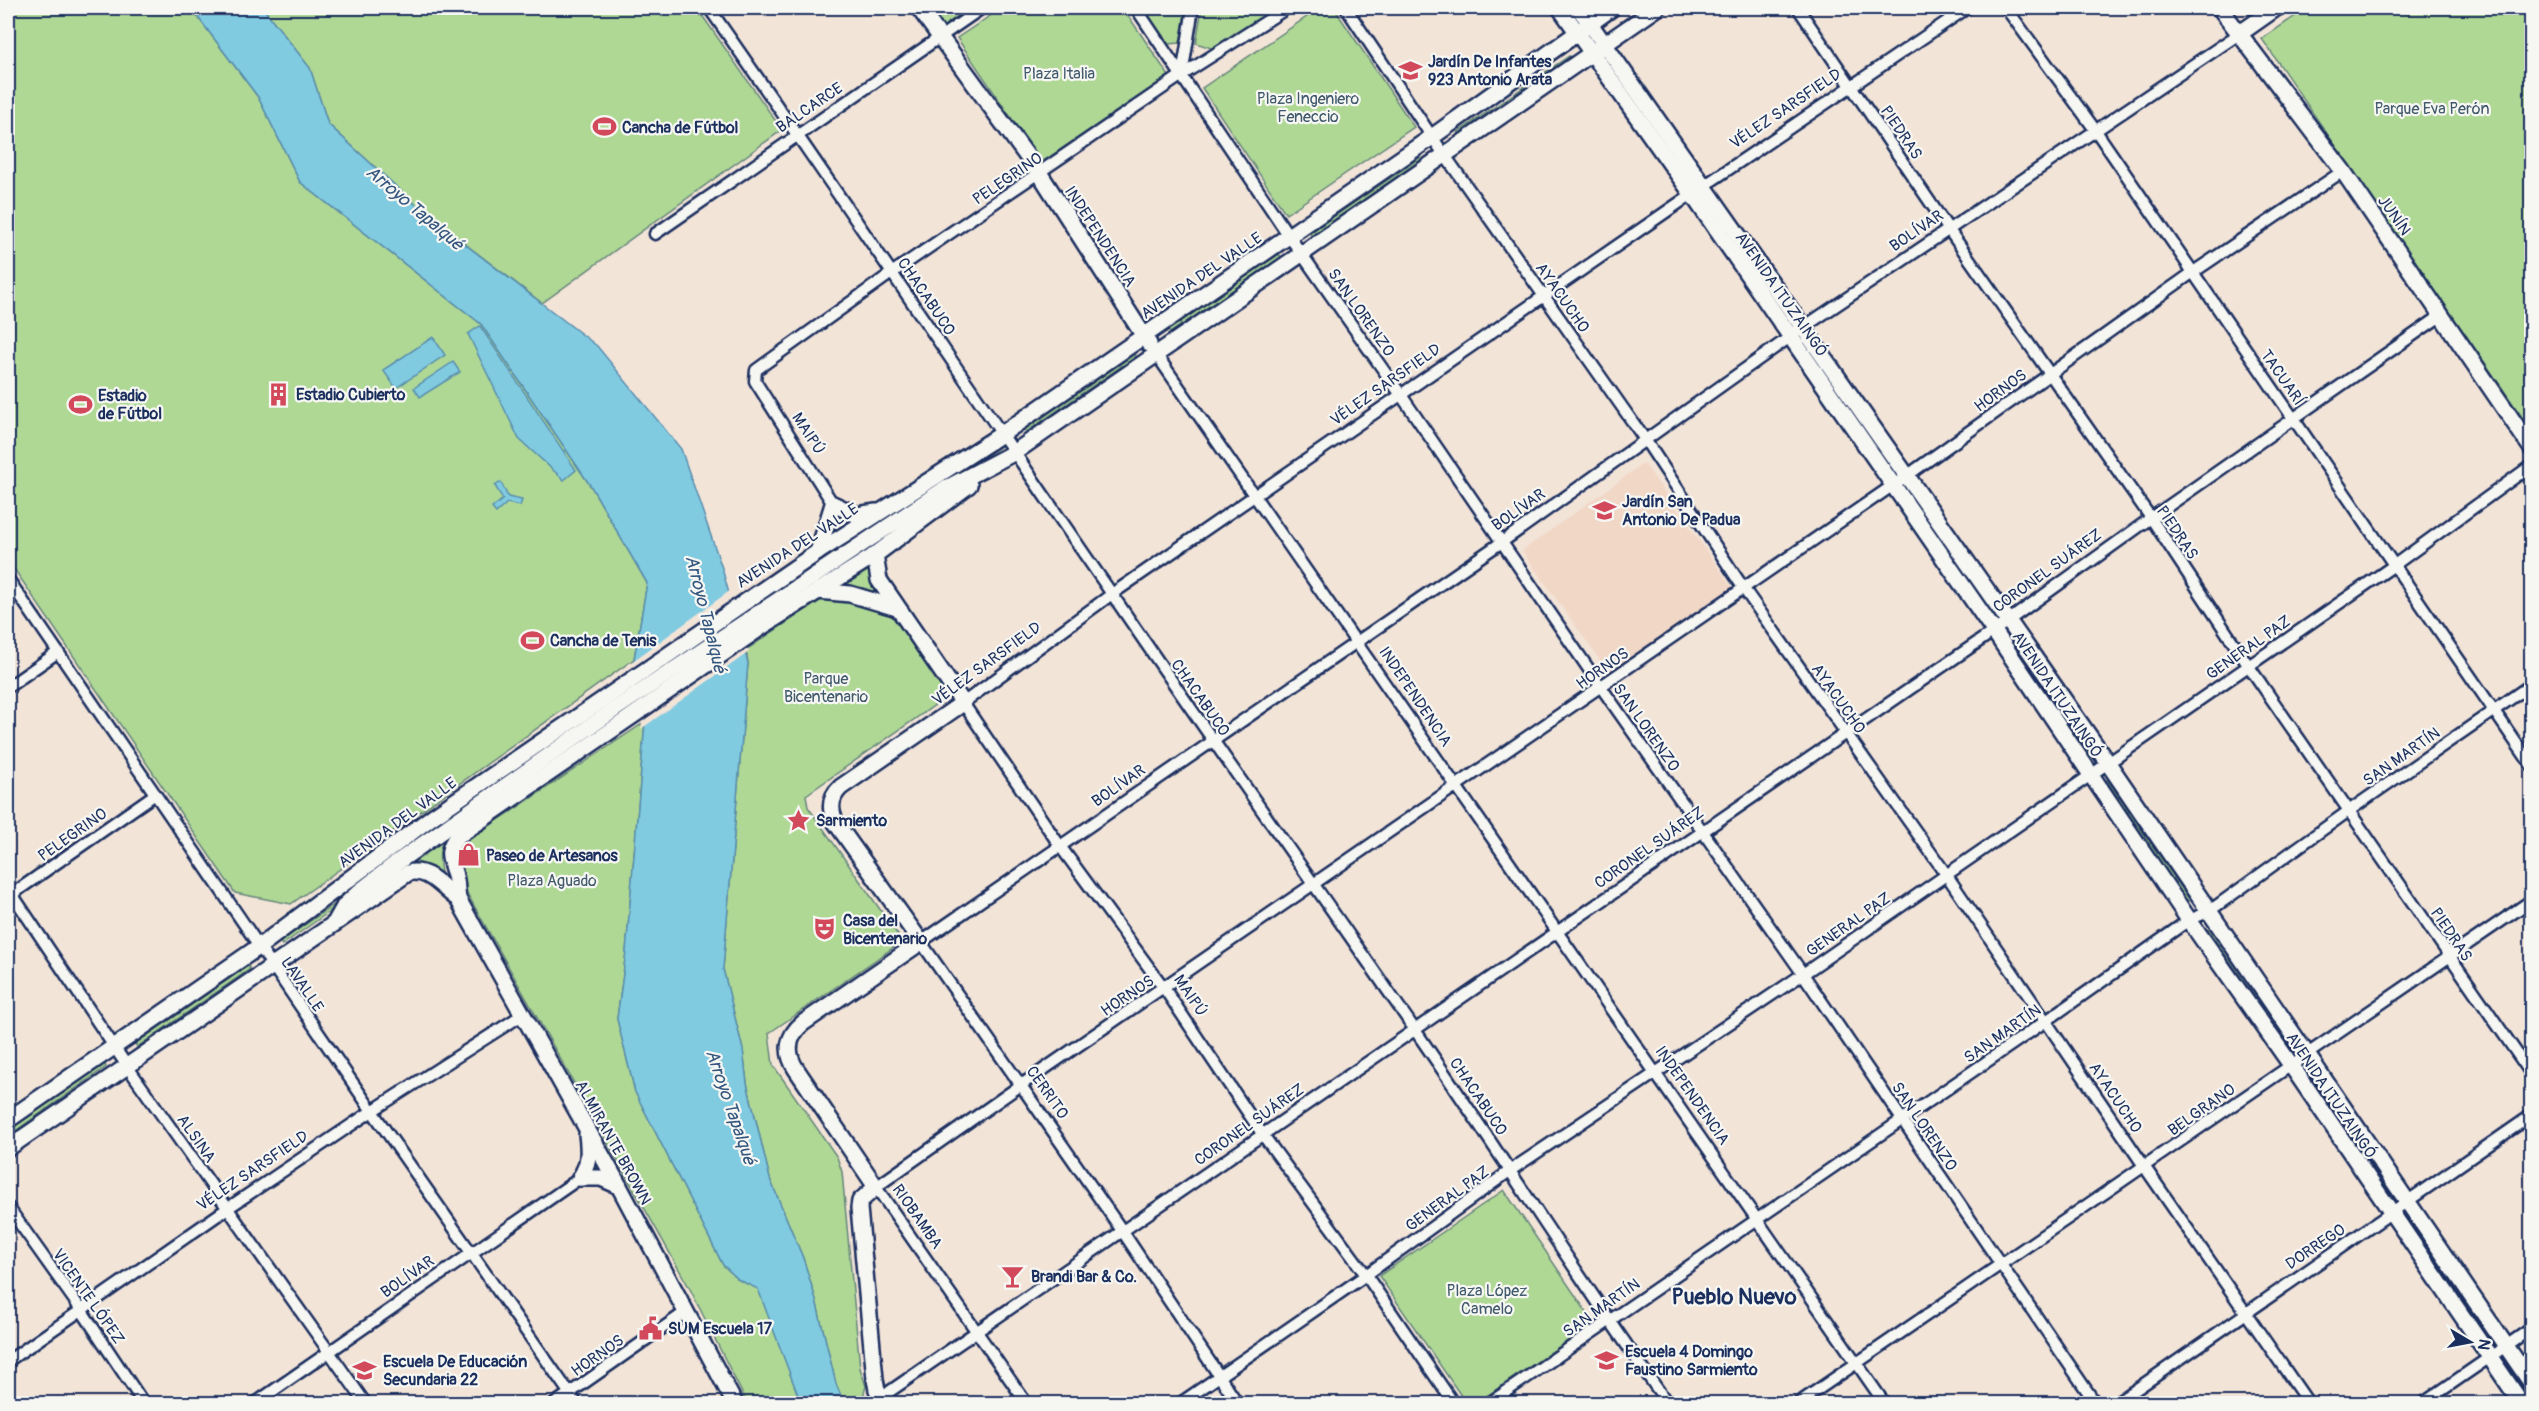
<svg xmlns="http://www.w3.org/2000/svg" width="2539" height="1411" font-family="Pangolin,sans-serif">
  <style>
    .built { fill: #f1d7c6 }
    .green { fill: #afd895; stroke: #65847a; stroke-width: 1.5 }
    .water { fill: #81cbe1; stroke: #588dad; stroke-width: 1.5 }
    .pier { fill: #f3e4d8 }
    .lines { fill: none; stroke-linecap: round; stroke-linejoin: round }
    .street-casing { stroke: #1b2f5e; stroke-width: 15 }
    .secondary-casing { stroke: #1b2f5e; stroke-width: 20 }
    .street { stroke: #f6f6f2; stroke-width: 10 }
    .secondary { stroke: #f6f6f2; stroke-width: 15 }
    .labels { text-anchor: middle; stroke-width: 4.5; stroke-linejoin: round; paint-order: stroke }
    .poi-label { font-size: 16px; font-weight: bold; fill: #1b2f5e; stroke: #f6f6f2; text-anchor: start }
    .park-label { font-size: 16px; fill: #40596c; stroke: #f6f6f2 }
    .street-label { font-size: 16px; fill: #1b2f5e; stroke: #f6f6f2 }
    .water-label { font-size: 18px; font-style: italic; fill: #34567f; stroke: #f6f6f2 }
    .district-label { font-size: 22px; font-weight: bold; fill: #1b2f5e; stroke: #f6f6f2 }
  </style>
  <rect width="100%" height="100%" fill="#f3e4d8"/>
  <filter id="ink" filterUnits="userSpaceOnUse"><feTurbulence type="fractalNoise" baseFrequency=".0167" numOctaves="2"/><feDisplacementMap in="SourceGraphic" scale="12" xChannelSelector="R" yChannelSelector="G"/><feConvolveMatrix kernelMatrix="1 2 1 2 8 2 1 2 1" color-interpolation-filters="sRGB"/></filter>
  <g filter="url(#ink)">
    <polygon class="built" points="1644,463 1732,587 1610,674 1522,551"/>
    <g class="green">
      <polygon points="8,8 191,8 258,97 300,182 481,324 592,488 647,583 634,659 291,904 235,893 8,560"/>
      <polygon points="263,8 697,8 782,130 542,303 426,214 328,124 310,68"/>
      <polygon points="929,8 971,8 942,28"/>
      <polygon points="1002,8 1123,8 1169,76 1042,163 957,38"/>
      <polygon points="1143,8 1186,8 1180,43 1168,44"/>
      <polygon points="1202,8 1276,8 1214,49 1196,43"/>
      <polygon points="1320,8 1334,8 1414,127 1286,214 1202,88"/>
      <polygon points="2307,8 2531,8 2531,430 2262,39"/>
      <polygon points="1569,56 1570,59 1459,134 1458,132"/>
      <polygon points="1420,158 1422,160 1311,236 1310,233"/>
      <polygon points="1279,254 1281,257 1170,333 1168,330"/>
      <polygon points="1135,354 1136,356 1026,432 1024,430"/>
      <polygon points="999,442 1001,446 754,608 752,605"/>
      <polygon points="1913,494 1995,613 1992,615 1910,496"/>
      <polygon points="872,565 878,593 863,588 841,586"/>
      <polygon points="823,598 854,599 890,613 944,689 942,700 806,795 808,807 898,935 897,945 769,1033 773,1065 837,1157 842,1172 860,1368 866,1386 863,1397 853,1403 844,1403 836,1384 816,1300 803,1258 770,1179 747,1083 743,1050 723,969 748,663 746,650"/>
      <polygon points="2010,636 2092,755 2089,757 2007,638"/>
      <polygon points="608,703 336,907 282,945 280,942 335,904 419,834"/>
      <path d="M614 718 615 721 445 838C436 854 440 866 443 883 414 857 415 861 384 882L407 859Z"/>
      <polygon points="645,722 626,952 617,1019 635,1092 723,1265 739,1280 758,1288 801,1403 747,1403 690,1289 463,886 453,855 458,847"/>
      <polygon points="2107,780 2189,899 2186,901 2104,782"/>
      <polygon points="2208,929 2290,1048 2287,1050 2206,931"/>
      <polygon points="248,966 250,969 137,1047 135,1044"/>
      <polygon points="105,1064 106,1067 8,1136 8,1131"/>
      <polygon points="2306,1069 2388,1189 2385,1191 2303,1071"/>
      <polygon points="1504,1190 1594,1323 1476,1403 1466,1403 1379,1276"/>
      <polygon points="2408,1218 2490,1338 2487,1340 2405,1220"/>
    </g>
    <g class="water">
      <polygon points="191,8 263,8 310,68 328,124 426,214 597,346 681,449 722,568 748,663 723,969 743,1050 747,1083 770,1179 803,1258 816,1300 836,1384 844,1403 801,1403 758,1289 739,1280 723,1265 635,1092 617,1019 626,952 645,722 632,671 647,583 592,488 481,324 300,182 258,97"/>
      <polygon points="480,326 576,470 564,480 519,439 468,334"/>
      <polygon points="433,337 445,355 396,388 383,370"/>
      <polygon points="453,362 460,372 420,397 414,388"/>
      <polygon points="501,482 508,497 522,500 520,506 507,503 496,513 492,508 503,499 495,486"/>
    </g>
    <polygon class="pier" points="731,590 749,652 641,729 642,723 629,672 630,663"/>
    <g class="lines">
      <defs>
        <g id="street">
          <path d="M709 8C846 203 978 401 1114 597 1213 742 1315 885 1415 1030 1501 1154 1580 1281 1668 1404"/>
          <polyline points="1136,8 1289,236 1401,395 1601,687 1803,974 2096,1404"/>
          <polyline points="1346,8 1432,137 1646,441 1744,589 1946,874 2144,1166 2309,1404"/>
          <polyline points="1798,8 1949,230 2151,518 2248,665 2532,1075"/>
          <polyline points="2006,8 2096,131 2532,766"/>
          <polyline points="1182,75 1193,8"/>
          <polyline points="655,234 982,8"/>
          <polyline points="1156,354 1885,1404"/>
          <polyline points="833,504 755,381 756,370 893,272 1182,75 1287,8"/>
          <polyline points="8,579 372,1111 577,1404"/>
          <polyline points="8,687 58,652"/>
          <polyline points="8,888 127,1066 366,1404"/>
          <polyline points="8,897 154,795"/>
          <polyline points="8,1207 82,1311 144,1404"/>
          <polyline points="8,1361 228,1208 372,1111 522,1015"/>
          <polyline points="883,1396 1994,631 2151,518 2442,315"/>
          <polyline points="254,1404 580,1178"/>
          <polyline points="554,1404 687,1311"/>
          <polyline points="1027,1404 876,1187 1021,1085 1908,475 2192,273 2343,171"/>
          <polyline points="1179,1404 1366,1275 1511,1170 1803,974 2393,566 2532,465"/>
          <polyline points="1238,1404 1123,1232 921,942 1502,542 1804,327 2239,34"/>
          <polyline points="1454,1404 1366,1275 1263,1135 1164,988 1060,846 963,703 1112,594 1692,194 1967,8"/>
          <polyline points="1488,1404 2046,1021 2189,920 2208,912 2350,810 2532,684"/>
          <polyline points="1797,1404 2532,900"/>
          <polyline points="2115,1404 2532,1115"/>
          <polyline points="2422,1404 2532,1328"/>
        </g>
        <g id="secondary">
          <polyline points="919,8 1040,174 1149,344"/>
          <polyline points="1560,8 1692,194 1994,631 2189,920 2291,1065 2522,1404"/>
          <polyline points="1579,8 2108,763 2532,1384"/>
          <polyline points="2220,8 2343,171 2532,449"/>
          <polyline points="2239,34 2276,8"/>
          <polyline points="818,552 833,504 857,515 876,512"/>
          <path d="M875 555 879 580 963 703 841 787C830 797 829 809 836 823L921 942 803 1023C787 1036 785 1052 796 1069L876 1187 860 1201 859 1208 875 1379 877 1390 890 1404"/>
          <polyline points="818,591 850,594 897,608"/>
          <polyline points="336,921 345,905 359,892 399,861 615,709 943,490 1015,452 1657,8"/>
          <polyline points="8,1120 260,946 432,817 818,552 1002,434 1432,137 1612,8"/>
          <path d="M8 1148 408 873C428 867 442 888 458 899"/>
          <path d="M580 1178C590 1163 589 1151 587 1134"/>
          <polyline points="580,1178 601,1178 619,1186"/>
          <path d="M735 1404 619 1186 458 899C457 893 457 886 456 880 452 861 443 852 458 836L760 628 875 555 969 485"/>
        </g>
      </defs>
      <use href="#street" class="street-casing"/>
      <use href="#secondary" class="secondary-casing"/>
      <use href="#street" class="street"/>
      <use href="#secondary" class="secondary"/>
    </g>
  </g>
  <defs>
    <symbol id="school-bare" viewBox="-9 -9 18 18"><path d="M0-5L7-2L0 1L-7-2ZM-4 1L0 2.5L4 1V4Q0 6-4 4Z" fill="#d1495b" stroke="#f6f6f2" stroke-width="2.5" paint-order="stroke"/></symbol>
    <symbol id="stadium-bare" viewBox="-9 -9 18 18"><path d="M0-5a6.5 5 0 1 0 0 10a6.5 5 0 1 0 0-10ZM-3.5-1.8h7v3.6h-7Z" fill="#d1495b" stroke="#f6f6f2" stroke-width="2.5" paint-order="stroke"/></symbol>
    <symbol id="building-bare" viewBox="-9 -9 18 18"><path d="M-4-6H4V6H1V3H-1V6H-4ZM-2.5-4.3h1.7v1.8h-1.7ZM.8-4.3h1.7v1.8H.8ZM-2.5-1h1.7V.8h-1.7ZM.8-1h1.7V.8H.8Z" fill="#d1495b" stroke="#f6f6f2" stroke-width="2.5" paint-order="stroke"/></symbol>
    <symbol id="sight-bare" viewBox="-9 -9 18 18"><path d="M0-6L1.8-2.2L6-1.7L2.9 1.2L3.7 5.4L0 3.3L-3.7 5.4L-2.9 1.2L-6-1.7L-1.8-2.2Z" fill="#d1495b" stroke="#f6f6f2" stroke-width="2.5" paint-order="stroke"/></symbol>
    <symbol id="shop-bare" viewBox="-9 -9 18 18"><path d="M-5-2.5h2.3a2.7 3.5 0 0 1 5.4 0H5L5.5 6h-11ZM-1.5-2.5h3a1.5 2.3 0 0 0-3 0Z" fill="#d1495b" stroke="#f6f6f2" stroke-width="2.5" paint-order="stroke"/></symbol>
    <symbol id="theatre-bare" viewBox="-9 -9 18 18"><path d="M-5-5.5Q0-4 5-5.5V0Q5 5 0 6Q-5 5-5 0ZM-3.3-2.5H-1v1.5H-3.3ZM1-2.5H3.3v1.5H1ZM-2.8 1Q0 5.5 2.8 1Z" fill="#d1495b" stroke="#f6f6f2" stroke-width="2.5" paint-order="stroke"/></symbol>
    <symbol id="bar-bare" viewBox="-9 -9 18 18"><path d="M-6-5H6L.8 .8V4.5H3.5V6h-7V4.5H-.8V.8Z" fill="#d1495b" stroke="#f6f6f2" stroke-width="2.5" paint-order="stroke"/></symbol>
    <symbol id="civic-bare" viewBox="-9 -9 18 18"><path d="M-.6-6.5H3V-4.5H.6V-3L4-1V1h2V6H-6V1h2V-1L-.6-3ZM-1.2 2.5V6h2.4V2.5Z" fill="#d1495b" stroke="#f6f6f2" stroke-width="2.5" paint-order="stroke"/></symbol>
  </defs>
  <g fill-rule="evenodd">
    <use href="#school-bare" x="1394" y="54" width="33" height="33"/>
    <use href="#stadium-bare" x="588" y="110" width="33" height="33"/>
    <use href="#building-bare" x="262" y="378" width="33" height="33"/>
    <use href="#stadium-bare" x="64" y="388" width="33" height="33"/>
    <use href="#school-bare" x="1588" y="494" width="33" height="33"/>
    <use href="#stadium-bare" x="516" y="624" width="33" height="33"/>
    <use href="#sight-bare" x="782" y="804" width="33" height="33"/>
    <use href="#shop-bare" x="452" y="838" width="33" height="33"/>
    <use href="#theatre-bare" x="808" y="912" width="33" height="33"/>
    <use href="#bar-bare" x="996" y="1260" width="33" height="33"/>
    <use href="#civic-bare" x="634" y="1312" width="33" height="33"/>
    <use href="#school-bare" x="1590" y="1344" width="33" height="33"/>
    <use href="#school-bare" x="348" y="1354" width="33" height="33"/>
  </g>
  <g class="labels">
    <g class="poi-label">
      <text x="1428" y="67">Jardín De Infantes<tspan x="1428" dy="18">923 Antonio Arata</tspan></text>
      <text x="622" y="133">Cancha de Fútbol</text>
      <text x="296" y="400">Estadio Cubierto</text>
      <text x="98" y="401">Estadio<tspan x="98" dy="18">de Fútbol</tspan></text>
      <text x="1622" y="507">Jardín San<tspan x="1622" dy="18">Antonio De Padua</tspan></text>
      <text x="550" y="646">Cancha de Tenis</text>
      <text x="816" y="826">Sarmiento</text>
      <text x="486" y="861">Paseo de Artesanos</text>
      <text x="843" y="926">Casa del<tspan x="843" dy="18">Bicentenario</tspan></text>
      <text x="1031" y="1282">Brandi Bar &amp; Co.</text>
      <text x="668" y="1334">SUM Escuela 17</text>
      <text x="1625" y="1357">Escuela 4 Domingo<tspan x="1625" dy="18">Faustino Sarmiento</tspan></text>
      <text x="383" y="1367">Escuela De Educación<tspan x="383" dy="18">Secundaria 22</tspan></text>
    </g>
    <g class="park-label">
      <text x="1059" y="79">Plaza Italia</text>
      <text x="1308" y="104">Plaza Ingeniero<tspan x="1308" dy="18">Feneccio</tspan></text>
      <text x="2432" y="114">Parque Eva Perón</text>
      <text x="826" y="684">Parque<tspan x="826" dy="18">Bicentenario</tspan></text>
      <text x="552" y="886">Plaza Aguado</text>
      <text x="1487" y="1296">Plaza López<tspan x="1487" dy="18">Camelo</tspan></text>
    </g>
    <g class="street-label">
      <text transform="translate(809 107) rotate(-34)" y="6">BALCARCE</text>
      <text transform="translate(1785 108) rotate(-34)" y="6">VÉLEZ SARSFIELD</text>
      <text transform="translate(1902 132) rotate(56)" y="6">PIEDRAS</text>
      <text transform="translate(1007 178) rotate(-34)" y="6">PELEGRINO</text>
      <text transform="translate(2395 215) rotate(55)" y="6">JUNÍN</text>
      <text transform="translate(1916 230) rotate(-34)" y="6">BOLÍVAR</text>
      <text transform="translate(1101 236) rotate(57)" y="6">INDEPENDENCIA</text>
      <text transform="translate(1201 275) rotate(-34)" y="6">AVENIDA DEL VALLE</text>
      <text transform="translate(1782 294) rotate(55)" y="6">AVENIDA ITUZAINGÓ</text>
      <text transform="translate(927 296) rotate(56)" y="6">CHACABUCO</text>
      <text transform="translate(1563 297) rotate(55)" y="6">AYACUCHO</text>
      <text transform="translate(1362 312) rotate(55)" y="6">SAN LORENZO</text>
      <text transform="translate(2283 377) rotate(55)" y="6">TACUARÍ</text>
      <text transform="translate(1385 384) rotate(-35)" y="6">VÉLEZ SARSFIELD</text>
      <text transform="translate(2000 390) rotate(-36)" y="6">HORNOS</text>
      <text transform="translate(809 433) rotate(57)" y="6">MAIPÚ</text>
      <text transform="translate(1518 509) rotate(-35)" y="6">BOLÍVAR</text>
      <text transform="translate(2178 532) rotate(56)" y="6">PIEDRAS</text>
      <text transform="translate(797 545) rotate(-33)" y="6">AVENIDA DEL VALLE</text>
      <text transform="translate(2047 570) rotate(-36)" y="6">CORONEL SUÁREZ</text>
      <text transform="translate(2248 647) rotate(-35)" y="6">GENERAL PAZ</text>
      <text transform="translate(986 663) rotate(-36)" y="6">VÉLEZ SARSFIELD</text>
      <text transform="translate(1602 668) rotate(-35)" y="6">HORNOS</text>
      <text transform="translate(2058 694) rotate(56)" y="6">AVENIDA ITUZAINGÓ</text>
      <text transform="translate(1416 696) rotate(56)" y="6">INDEPENDENCIA</text>
      <text transform="translate(1201 697) rotate(55)" y="6">CHACABUCO</text>
      <text transform="translate(1839 698) rotate(55)" y="6">AYACUCHO</text>
      <text transform="translate(1647 727) rotate(55)" y="6">SAN LORENZO</text>
      <text transform="translate(2401 756) rotate(-35)" y="6">SAN MARTÍN</text>
      <text transform="translate(1118 785) rotate(-35)" y="6">BOLÍVAR</text>
      <text transform="translate(397 822) rotate(-36)" y="6">AVENIDA DEL VALLE</text>
      <text transform="translate(72 834) rotate(-35)" y="6">PELEGRINO</text>
      <text transform="translate(1649 847) rotate(-35)" y="6">CORONEL SUÁREZ</text>
      <text transform="translate(1848 924) rotate(-35)" y="6">GENERAL PAZ</text>
      <text transform="translate(2452 934) rotate(56)" y="6">PIEDRAS</text>
      <text transform="translate(303 984) rotate(56)" y="6">LAVALLE</text>
      <text transform="translate(1127 995) rotate(-34)" y="6">HORNOS</text>
      <text transform="translate(1191 995) rotate(56)" y="6">MAIPÚ</text>
      <text transform="translate(2002 1033) rotate(-35)" y="6">SAN MARTÍN</text>
      <text transform="translate(1048 1092) rotate(55)" y="6">CERRITO</text>
      <text transform="translate(1693 1095) rotate(55)" y="6">INDEPENDENCIA</text>
      <text transform="translate(2332 1095) rotate(56)" y="6">AVENIDA ITUZAINGÓ</text>
      <text transform="translate(1479 1096) rotate(56)" y="6">CHACABUCO</text>
      <text transform="translate(2116 1097) rotate(56)" y="6">AYACUCHO</text>
      <text transform="translate(2201 1109) rotate(-35)" y="6">BELGRANO</text>
      <text transform="translate(1249 1124) rotate(-35)" y="6">CORONEL SUÁREZ</text>
      <text transform="translate(1925 1126) rotate(56)" y="6">SAN LORENZO</text>
      <text transform="translate(197 1138) rotate(55)" y="6">ALSINA</text>
      <text transform="translate(614 1142) rotate(61)" y="6">ALMIRANTE BROWN</text>
      <text transform="translate(252 1170) rotate(-34)" y="6">VÉLEZ SARSFIELD</text>
      <text transform="translate(1447 1198) rotate(-36)" y="6">GENERAL PAZ</text>
      <text transform="translate(918 1216) rotate(55)" y="6">RIOBAMBA</text>
      <text transform="translate(2315 1246) rotate(-34)" y="6">DORREGO</text>
      <text transform="translate(407 1276) rotate(-35)" y="6">BOLÍVAR</text>
      <text transform="translate(89 1296) rotate(55)" y="6">VICENTE LÓPEZ</text>
      <text transform="translate(1601 1307) rotate(-35)" y="6">SAN MARTÍN</text>
      <text transform="translate(597 1355) rotate(-35)" y="6">HORNOS</text>
    </g>
    <g class="water-label">
      <text transform="translate(415 208) rotate(40)" y="6">Arroyo Tapalqué</text>
      <text transform="translate(706 614) rotate(76)" y="6">Arroyo Tapalqué</text>
      <text transform="translate(731 1107) rotate(71)" y="6">Arroyo Tapalqué</text>
    </g>
    <g class="district-label">
      <text x="1734" y="1304">Pueblo Nuevo</text>
    </g>
  </g>
  <rect width="2539" height="1411" fill="none" stroke="#f6f6f2" stroke-width="30"/>
  <rect x="15" y="15" width="2509" height="1381" fill="none" stroke="#1b2f5e" stroke-width="2" filter="url(#ink)"/>
  <g transform="translate(2470 1342) rotate(100)" stroke="#f6f6f2" stroke-width="4.5" paint-order="stroke">
  <path d="M0-4.5L10 22L0 15L-10 22Z" fill="#1b2f5e"/>
  <text y="-9" font-size="16" font-weight="bold" text-anchor="middle" fill="#1b2f5e">N</text>
  </g>
</svg>
